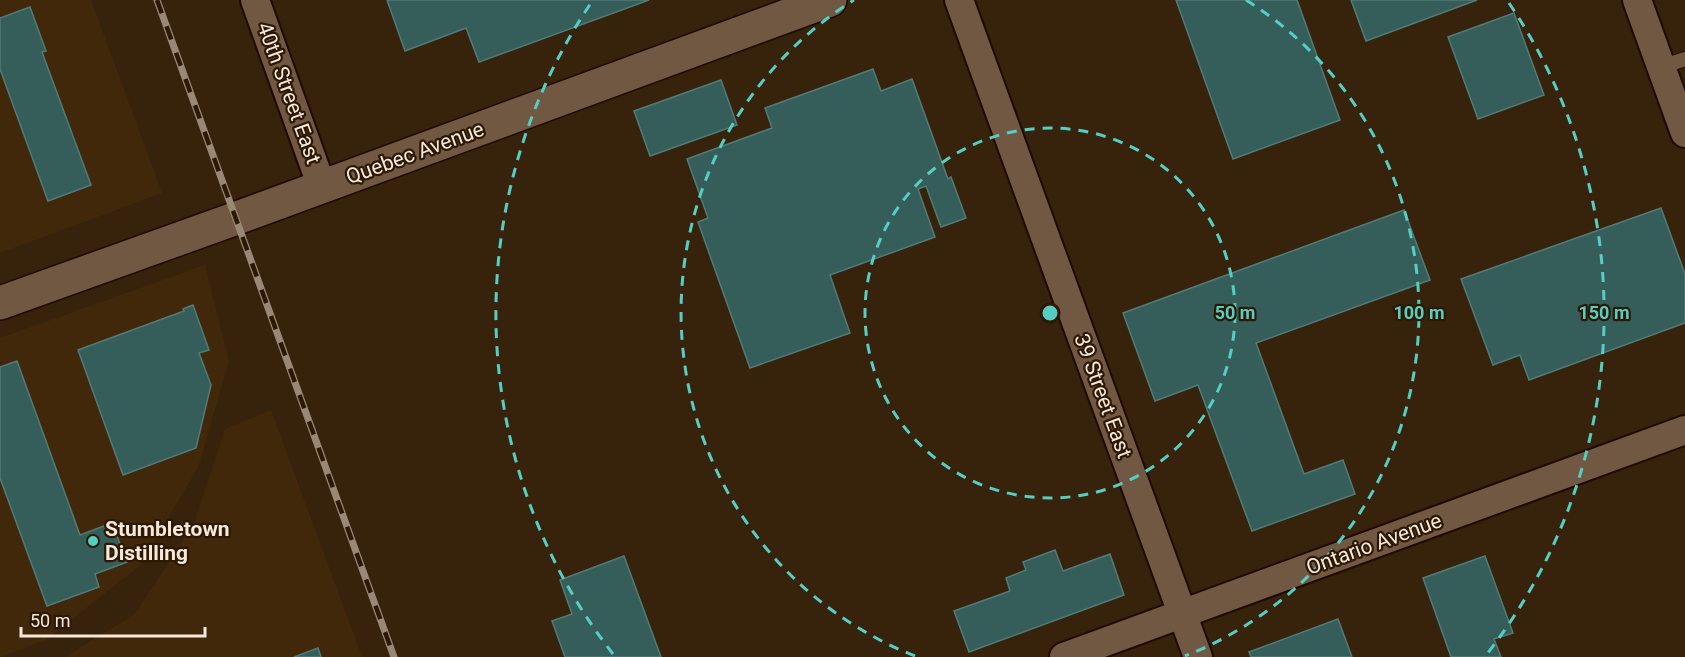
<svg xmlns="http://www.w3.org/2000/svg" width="1685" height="657" font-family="Roboto,sans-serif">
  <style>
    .built { fill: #42280b }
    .building { fill: #355e5a; stroke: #517b77; stroke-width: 1.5 }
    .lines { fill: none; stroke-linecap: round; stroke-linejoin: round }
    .service-casing { stroke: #1e0a00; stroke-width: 16 }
    .minor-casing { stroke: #1e0a00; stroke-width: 32 }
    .tertiary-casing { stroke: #1e0a00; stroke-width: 36 }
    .service { stroke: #715842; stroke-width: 14 }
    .minor { stroke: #715842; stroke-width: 28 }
    .tertiary { stroke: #715842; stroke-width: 33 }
    .rail-casing { stroke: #9a8877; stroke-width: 7 }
    .rail { stroke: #2d1803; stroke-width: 4.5; stroke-dasharray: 14; stroke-linecap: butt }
    .ring { fill: none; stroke: #55cec4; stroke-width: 3; stroke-dasharray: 10 8 }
    .poi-dot { fill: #55cec4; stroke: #2d1803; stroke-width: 2 }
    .labels { text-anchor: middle; stroke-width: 4.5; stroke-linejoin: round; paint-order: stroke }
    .street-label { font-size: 21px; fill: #f7e8db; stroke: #2d1803 }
    .poi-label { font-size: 21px; font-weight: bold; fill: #f7e8db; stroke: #2d1803; text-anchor: start }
    .centre { fill: #55cec4; stroke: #2d1803; stroke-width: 3 }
    .ring-label { font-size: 18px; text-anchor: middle; font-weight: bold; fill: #55cec4; stroke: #2d1803; stroke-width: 4.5; stroke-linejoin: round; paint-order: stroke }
  </style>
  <rect width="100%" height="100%" fill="#37220c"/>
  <g class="built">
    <polygon points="0,0 91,0 162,193 0,253"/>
    <polygon points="205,265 229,361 198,468 139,566 46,640 0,657 0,338"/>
    <polygon points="271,410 362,657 65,657 135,614 194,523 225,429"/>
  </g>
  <g class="building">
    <polygon points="387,0 649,0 479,62 466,28 405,51"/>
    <polygon points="1176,0 1297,0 1340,120 1233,159"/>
    <polygon points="1351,0 1477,0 1366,41"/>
    <polygon points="30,7 46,51 42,52 91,185 48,201 0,69 0,18"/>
    <polygon points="1514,13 1544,95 1478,119 1448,37"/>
    <polygon points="873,69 881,91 912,79 948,179 951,177 966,218 941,227 926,186 918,189 935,237 830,275 850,333 750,368 698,222 708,218 687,159 772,128 765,108"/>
    <polygon points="721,80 737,125 650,156 634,111"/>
    <polygon points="1661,208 1685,274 1685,323 1529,380 1520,355 1493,365 1461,279"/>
    <polygon points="1404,210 1430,280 1256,343 1304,474 1343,460 1355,494 1252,531 1198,385 1155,401 1123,313"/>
    <polygon points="193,305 209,350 199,353 211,385 196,448 123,475 78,350 184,311 183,309"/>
    <polygon points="17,361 80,535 112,523 127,562 95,574 99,587 47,606 0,478 0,367"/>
    <polygon points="1055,550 1063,571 1110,554 1124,595 969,652 954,611 1010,591 1006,578 1026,570 1023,562"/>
    <polygon points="624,556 661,657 565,657 552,621 572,614 560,580"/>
    <polygon points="1485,556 1513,633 1494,639 1501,657 1451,657 1423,578"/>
    <polygon points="1338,619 1352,657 1251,657 1249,652"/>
    <polygon points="318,648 321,657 294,657"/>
  </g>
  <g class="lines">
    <defs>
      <polyline id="service" points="1661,67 1685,59"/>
      <g id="minor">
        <polyline points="255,0 322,187"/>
        <polyline points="959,0 1198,657"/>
        <polyline points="1637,0 1685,133"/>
        <polyline points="1064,657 1685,430"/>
      </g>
      <polyline id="tertiary" points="0,303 237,218 830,0"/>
    </defs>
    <use href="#service" class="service-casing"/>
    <use href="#minor" class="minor-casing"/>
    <use href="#tertiary" class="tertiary-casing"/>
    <use href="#service" class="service"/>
    <use href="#minor" class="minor"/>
    <use href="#tertiary" class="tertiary"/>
    <defs>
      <polyline id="rail" points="157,0 394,657"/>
    </defs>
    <use href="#rail" class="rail-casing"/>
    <use href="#rail" class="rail"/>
  </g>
  <g class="ring">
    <circle cx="1050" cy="313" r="185"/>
    <path d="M915 656A369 369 0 0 1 854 0M1246 0A369 369 0 0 1 1185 656"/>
    <path d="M613 654A554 554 0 0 1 591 3M1509 3A554 554 0 0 1 1487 654"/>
  </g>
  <circle class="poi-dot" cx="93" cy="541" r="6"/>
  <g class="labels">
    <g class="street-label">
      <text transform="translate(289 93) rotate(70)" y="7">40th Street East</text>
      <text transform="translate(415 153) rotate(-20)" y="7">Quebec Avenue</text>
      <text transform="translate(1103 396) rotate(70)" y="7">39 Street East</text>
      <text transform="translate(1374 544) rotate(-20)" y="7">Ontario Avenue</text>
    </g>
    <g class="poi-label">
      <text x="105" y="536">Stumbletown<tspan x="105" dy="24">Distilling</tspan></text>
    </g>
  </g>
  <circle cx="1050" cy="313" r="9" class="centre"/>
  <g class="ring-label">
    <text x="1235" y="319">50 m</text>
    <text x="1419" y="319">100 m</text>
    <text x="1604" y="319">150 m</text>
  </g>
  <path d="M21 627v9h184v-9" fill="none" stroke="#f7e8db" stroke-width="3"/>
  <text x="30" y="627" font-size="18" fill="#f7e8db" stroke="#2d1803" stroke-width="4.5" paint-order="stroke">50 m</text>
</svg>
